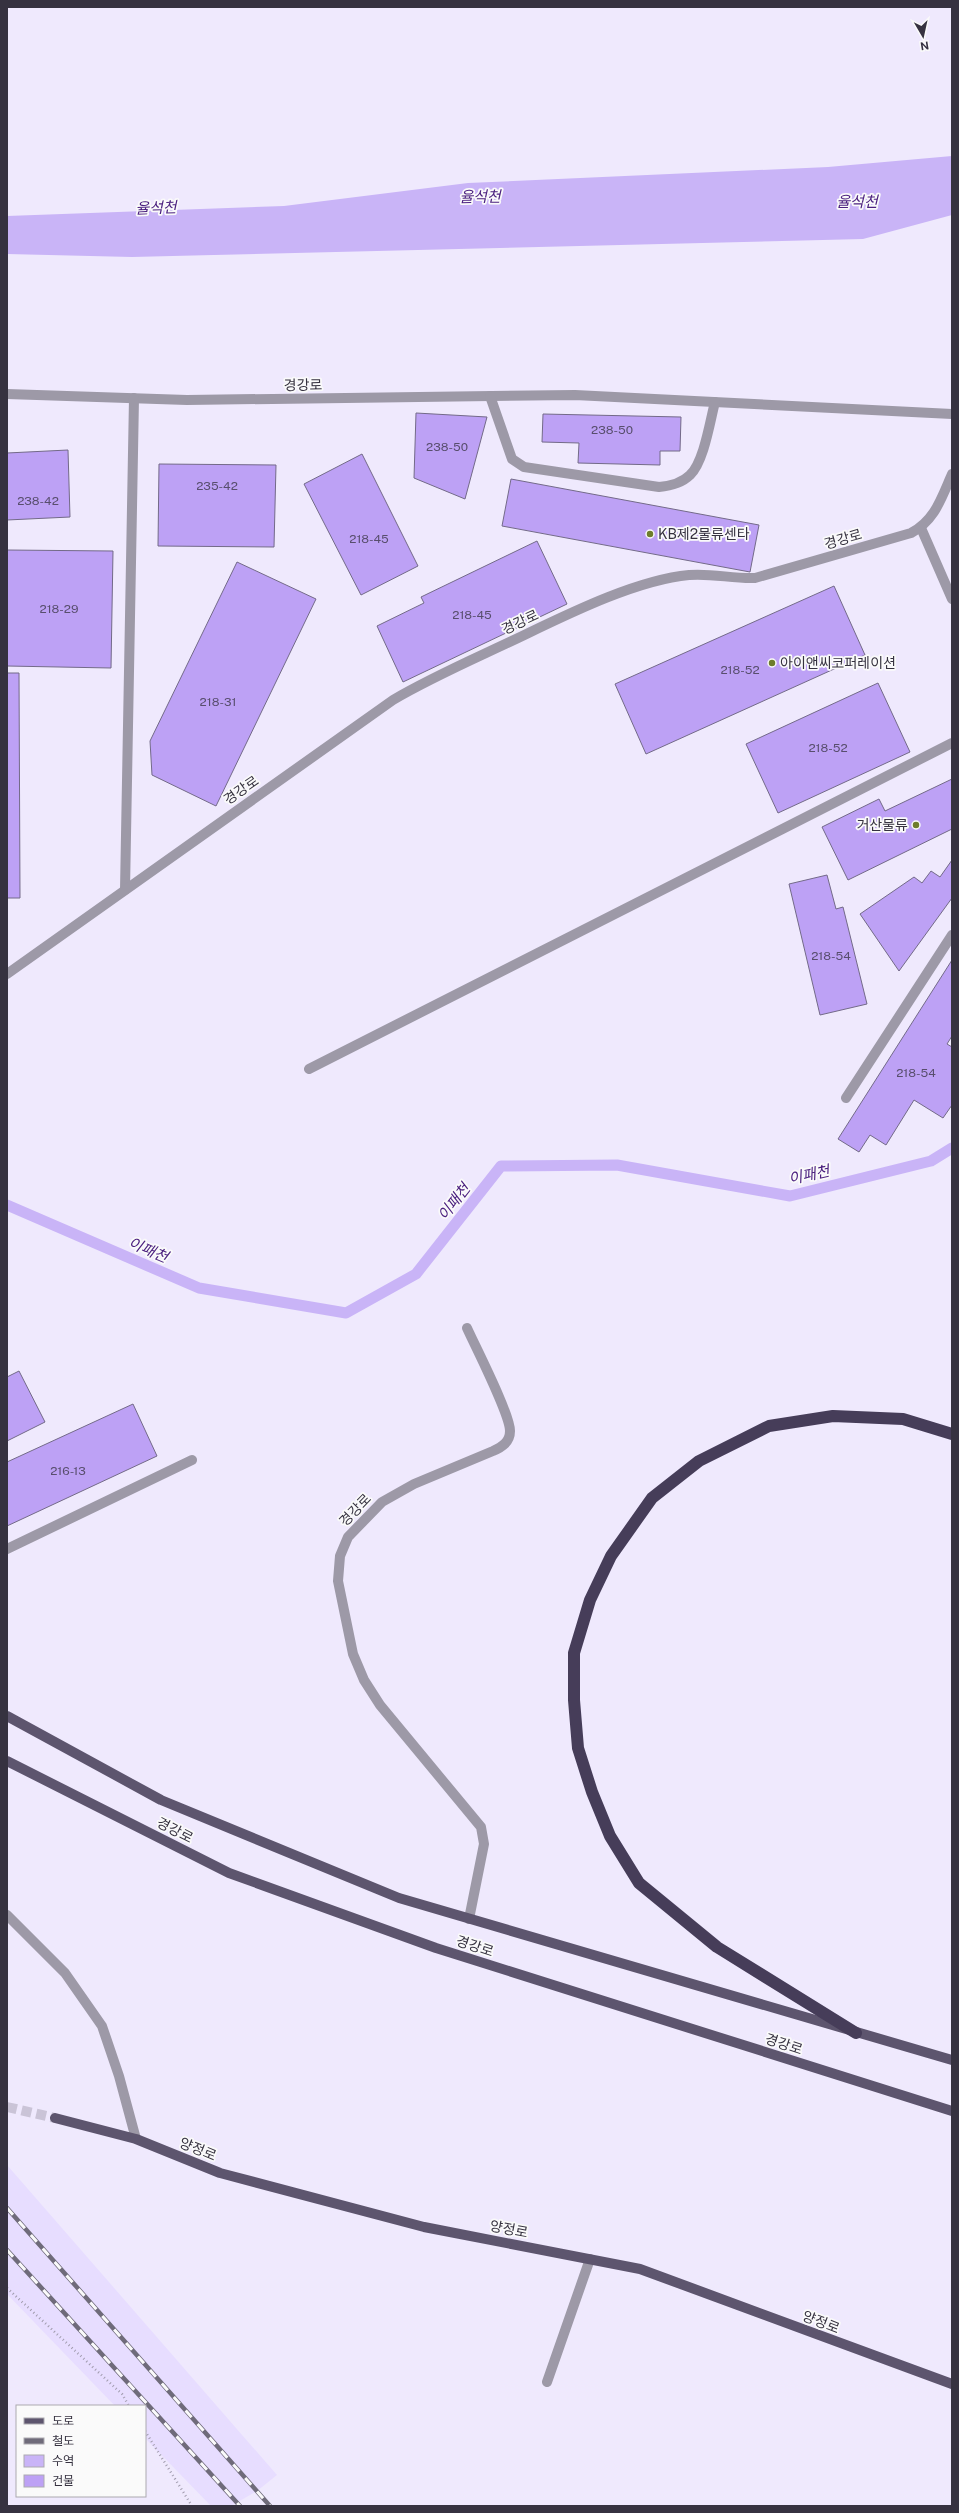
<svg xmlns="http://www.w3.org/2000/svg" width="959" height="2513" font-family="'Public Sans','Noto Sans KR',sans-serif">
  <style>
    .built { fill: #e7ddff }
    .water { fill: #c9b4f7 }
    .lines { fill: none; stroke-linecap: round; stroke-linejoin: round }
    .stream { stroke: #c9b4f7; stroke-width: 11 }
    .building { fill: #bda1f5; stroke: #736a88 }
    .major-tunnel { stroke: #cac4d7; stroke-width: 10; stroke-dasharray: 10 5; stroke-linecap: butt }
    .path { stroke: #a19cae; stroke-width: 2.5; stroke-dasharray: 1 3; stroke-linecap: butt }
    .minor { stroke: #9d99a7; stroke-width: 10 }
    .major { stroke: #5d556e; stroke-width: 10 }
    .highway { stroke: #463d59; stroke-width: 12 }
    .rail-casing { stroke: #6f6b7a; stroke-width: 4.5 }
    .rail { stroke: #fafafa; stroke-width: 3; stroke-dasharray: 9; stroke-linecap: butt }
    .poi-dot { fill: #6e7d2b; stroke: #fafafa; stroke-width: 1.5 }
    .labels { text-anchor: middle; stroke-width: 3.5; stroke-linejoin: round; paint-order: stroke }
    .number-label { font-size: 12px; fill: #584e6d }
    .street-label { font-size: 14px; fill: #363240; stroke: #fafafa }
    .poi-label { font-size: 14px; fill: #363240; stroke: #fafafa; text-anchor: start }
    .water-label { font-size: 15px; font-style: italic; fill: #4b207f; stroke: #fafafa }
  </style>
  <rect width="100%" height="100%" fill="#efe9fd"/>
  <polygon class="built" points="7,2165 277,2475 257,2491 231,2506 211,2506 145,2438 145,2406 115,2406 7,2294"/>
  <polygon class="water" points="952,156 952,215 863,239 132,257 7,254 7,216 284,206 468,183 828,167"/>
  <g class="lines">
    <polyline class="stream" points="7,1205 199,1288 346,1313 416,1274 501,1166 617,1165 790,1196 931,1161 952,1148"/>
  </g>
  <g class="building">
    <polygon points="416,413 487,417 465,499 414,478"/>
    <polygon points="543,414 681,417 680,451 660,451 660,465 578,463 579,443 542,442"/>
    <polygon points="68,450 70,517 7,520 7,453"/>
    <polygon points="362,454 418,566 361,595 304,484"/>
    <polygon points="159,464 276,465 274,547 158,546"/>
    <polygon points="511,479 759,525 750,572 502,526"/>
    <polygon points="537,541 567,604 403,682 377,626 424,603 421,597"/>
    <polygon points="7,550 113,551 111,668 7,666"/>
    <polygon points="237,562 316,599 216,806 152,775 150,741"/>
    <polygon points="834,586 865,655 646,754 615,684"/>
    <polygon points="7,673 19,673 20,898 7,898"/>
    <polygon points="878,683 910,752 778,813 746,744"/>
    <polygon points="952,779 952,829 848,880 822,827 879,799 885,811"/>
    <polygon points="952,860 952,898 899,971 860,914 914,877 922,883 931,871 940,877"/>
    <polygon points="827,875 836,909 843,907 867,1004 820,1015 789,884"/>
    <polygon points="952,960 952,1036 947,1044 952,1047 952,1105 943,1118 914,1100 886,1145 870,1135 859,1152 838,1139"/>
    <polygon points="19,1371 45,1422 7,1441 7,1377"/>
    <polygon points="133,1404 157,1456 7,1526 7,1462"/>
  </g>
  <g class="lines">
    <polyline class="major-tunnel" points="7,2107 55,2118"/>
    <g class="path">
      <polyline points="7,2288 122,2394 129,2406"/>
      <polyline points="145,2431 192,2506"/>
    </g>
    <g class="minor">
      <polyline points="7,394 187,400 575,395 952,414"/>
      <path d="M490 396 512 459 524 467 659 487C670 486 682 483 690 475 704 462 710 421 715 402"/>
      <polyline points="921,528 952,599"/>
      <polyline points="125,890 134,398"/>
      <path d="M7 974 393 700C432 677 474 659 516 639 564 616 635 580 689 575 712 573 733 579 755 578L911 533C935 520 941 499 952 474"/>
      <polyline points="309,1069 952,743"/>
      <polyline points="846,1098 952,935"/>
      <path d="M467 1328C476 1348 510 1414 510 1431 510 1442 502 1447 493 1451L414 1484 382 1502 348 1537 340 1556 338 1581 353 1654 364 1680 380 1705 481 1827 484 1844 469 1919"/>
      <polyline points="7,1549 192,1460"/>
      <polyline points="7,1915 65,1973 102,2026 119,2076 136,2139"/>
      <polyline points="547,2382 590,2259"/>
    </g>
    <g class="major">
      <polyline points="7,1716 161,1800 399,1898 952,2060"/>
      <polyline points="7,1761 229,1873 436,1948 952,2111"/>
      <polyline points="55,2118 136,2139 220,2173 424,2227 640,2269 952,2384"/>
    </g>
    <polyline class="highway" points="856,2033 717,1947 639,1883 610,1836 592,1792 578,1748 574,1700 574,1653 590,1600 611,1556 652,1498 699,1461 769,1426 833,1416 903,1419 952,1434"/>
    <defs>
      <g id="rail">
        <polyline points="7,2208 270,2506"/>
        <polyline points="7,2250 240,2506"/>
      </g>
    </defs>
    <use href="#rail" class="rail-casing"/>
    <use href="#rail" class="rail"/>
  </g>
  <g class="poi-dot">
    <circle cx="650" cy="534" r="4"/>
    <circle cx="772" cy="663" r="4"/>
    <circle cx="916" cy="825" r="4"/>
  </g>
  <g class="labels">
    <g class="number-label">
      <text x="612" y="434">238-50</text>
      <text x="447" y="451">238-50</text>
      <text x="217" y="490">235-42</text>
      <text x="38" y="505">238-42</text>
      <text x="369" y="543">218-45</text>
      <text x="59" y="613">218-29</text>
      <text x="472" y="619">218-45</text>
      <text x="740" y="674">218-52</text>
      <text x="218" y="706">218-31</text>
      <text x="828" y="752">218-52</text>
      <text x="831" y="960">218-54</text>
      <text x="916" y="1077">218-54</text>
      <text x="68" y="1475">216-13</text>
    </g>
    <g class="street-label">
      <text transform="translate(303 385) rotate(-1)" y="5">경강로</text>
      <text transform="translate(843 539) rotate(-16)" y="5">경강로</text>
      <text transform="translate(520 622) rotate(-25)" y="5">경강로</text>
      <text transform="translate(241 790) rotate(-35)" y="5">경강로</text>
      <text transform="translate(355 1510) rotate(-46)" y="5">경강로</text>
      <text transform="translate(175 1830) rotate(27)" y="5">경강로</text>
      <text transform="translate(475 1946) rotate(18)" y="5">경강로</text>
      <text transform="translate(784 2044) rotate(18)" y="5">경강로</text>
      <text transform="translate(198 2149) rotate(22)" y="5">양정로</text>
      <text transform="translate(509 2229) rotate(11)" y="5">양정로</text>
      <text transform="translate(821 2322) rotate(21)" y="5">양정로</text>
    </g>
    <g class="poi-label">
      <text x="658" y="539">KB제2물류센타</text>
      <text x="780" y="668">아이앤씨코퍼레이션</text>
      <text x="908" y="830" text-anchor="end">거산물류</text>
    </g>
    <g class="water-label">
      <text transform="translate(480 197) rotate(-1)" y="5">율석천</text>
      <text x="857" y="207">율석천</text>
      <text transform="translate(156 208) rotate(-2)" y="5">율석천</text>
      <text transform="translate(809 1175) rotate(-12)" y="5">이패천</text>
      <text transform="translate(454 1202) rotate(-52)" y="5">이패천</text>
      <text transform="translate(148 1250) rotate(23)" y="5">이패천</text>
    </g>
  </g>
  <rect width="959" height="2513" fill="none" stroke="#363240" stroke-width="16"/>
  <rect x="16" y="2405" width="130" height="92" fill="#fafafa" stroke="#acaab0"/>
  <rect x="24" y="2418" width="20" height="6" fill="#5d556e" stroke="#acaab0"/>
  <text x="52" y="2425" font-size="12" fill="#363240">도로</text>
  <rect x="24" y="2438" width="20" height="6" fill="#6f6b7a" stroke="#acaab0"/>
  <text x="52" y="2445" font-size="12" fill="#363240">철도</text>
  <rect x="24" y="2455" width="20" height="12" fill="#c9b4f7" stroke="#acaab0"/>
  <text x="52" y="2465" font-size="12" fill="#363240">수역</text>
  <rect x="24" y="2475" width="20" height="12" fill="#bda1f5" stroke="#acaab0"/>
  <text x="52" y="2485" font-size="12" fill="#363240">건물</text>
  <g transform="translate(923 36) rotate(171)" stroke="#fafafa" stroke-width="3" paint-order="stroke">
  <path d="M0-3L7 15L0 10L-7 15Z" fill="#363240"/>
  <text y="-6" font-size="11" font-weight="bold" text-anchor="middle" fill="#363240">N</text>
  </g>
</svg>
